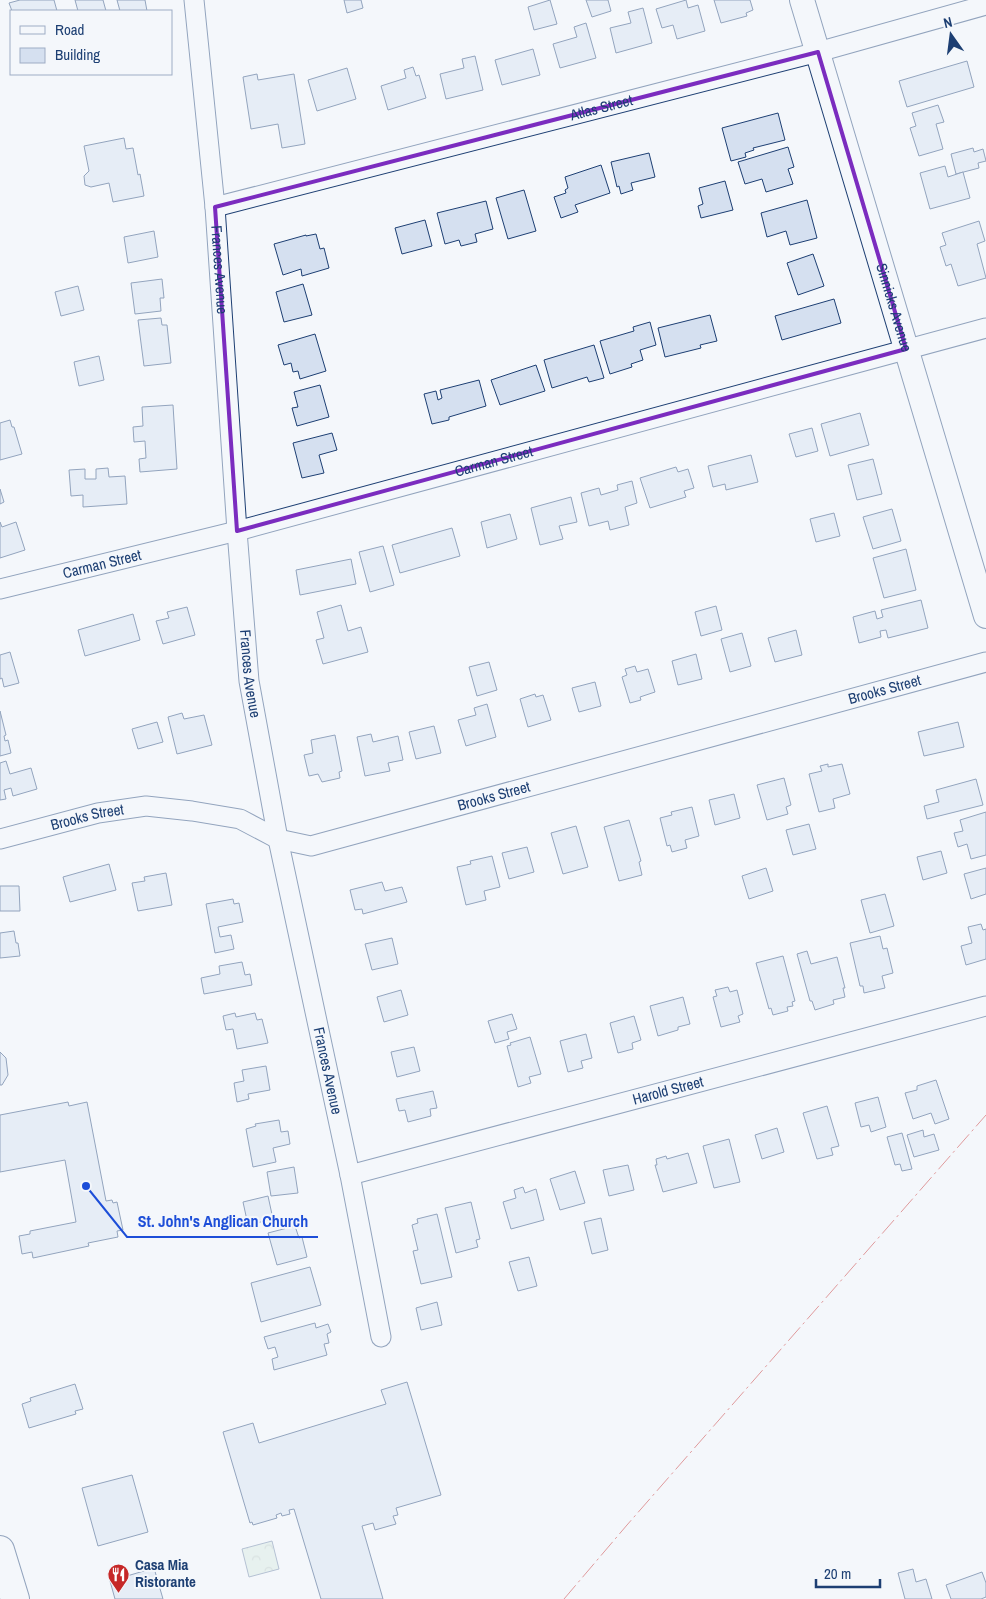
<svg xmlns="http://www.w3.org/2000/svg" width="986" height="1599" font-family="'Archivo Narrow',sans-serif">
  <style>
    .forest { fill: url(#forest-crowns); stroke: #687fa3 }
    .building { fill: #d5e0f0; stroke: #1d3f73 }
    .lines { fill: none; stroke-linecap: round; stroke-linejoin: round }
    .minor-casing { stroke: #1d3f73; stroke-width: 21 }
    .tertiary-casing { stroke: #1d3f73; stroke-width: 26 }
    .secondary-casing { stroke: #1d3f73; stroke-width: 30 }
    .minor { stroke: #f4f7fb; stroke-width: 19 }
    .tertiary { stroke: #f4f7fb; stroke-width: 24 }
    .secondary { stroke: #f4f7fb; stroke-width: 28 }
    .power { stroke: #c62828; stroke-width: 1; stroke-dasharray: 18 4 2.5 4; stroke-linecap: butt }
    .marked { fill: none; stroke: #7b2cbf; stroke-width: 4; stroke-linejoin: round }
    .labels { text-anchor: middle; stroke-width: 4; stroke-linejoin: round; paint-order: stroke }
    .street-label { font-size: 15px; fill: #1d3f73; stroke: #f4f7fb }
    .poi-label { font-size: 15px; font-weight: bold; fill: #1d3f73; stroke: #f4f7fb; text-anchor: start }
    .leader { fill: none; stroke: #1d4ed8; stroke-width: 2 }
    .callout-dot { fill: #1d4ed8; stroke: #f4f7fb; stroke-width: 2 }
    .callout-label { font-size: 16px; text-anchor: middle; font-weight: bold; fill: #1d4ed8; stroke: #f4f7fb; stroke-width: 4; stroke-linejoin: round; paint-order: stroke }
  </style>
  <defs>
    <pattern id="forest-crowns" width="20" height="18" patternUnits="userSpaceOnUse" patternTransform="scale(1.25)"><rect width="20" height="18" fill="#d7e8df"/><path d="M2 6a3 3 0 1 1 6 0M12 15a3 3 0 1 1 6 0" fill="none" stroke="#b8c8c3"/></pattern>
  </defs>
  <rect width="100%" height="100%" fill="#f4f7fb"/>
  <polygon class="forest" points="272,1541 279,1569 249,1577 242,1549"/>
  <g class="building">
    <polygon points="20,0 54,0 57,11 12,11 9,3"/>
    <polygon points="75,0 103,0 106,11 78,11"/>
    <polygon points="117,0 145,0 147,11 120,11"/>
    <polygon points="344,0 361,0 363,8 347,13"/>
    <polygon points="550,0 557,24 534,30 528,7"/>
    <polygon points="586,0 608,0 611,11 592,17"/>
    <polygon points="686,0 688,8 698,5 705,31 677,39 673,25 662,28 656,9"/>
    <polygon points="714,0 750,0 753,10 746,13 747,16 721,23"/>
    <polygon points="643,8 652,43 616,53 610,28 631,23 628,12"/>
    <polygon points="586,23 596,58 560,68 553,44 577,37 574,27"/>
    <polygon points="533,49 540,75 502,85 495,60"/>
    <polygon points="475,56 483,90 446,99 440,74 464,68 462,59"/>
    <polygon points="967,61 974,87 907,107 899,81"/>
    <polygon points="413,67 416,76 419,75 426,98 388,110 381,86 406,78 404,70"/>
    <polygon points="347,68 356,99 317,111 308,80"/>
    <polygon points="257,74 258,80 294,74 305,144 282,148 278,124 251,129 243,77"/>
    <polygon points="938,105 944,122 936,124 943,149 919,156 910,128 916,126 912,113"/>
    <polygon points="778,113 785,140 753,148 754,150 745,153 746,157 731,161 722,128"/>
    <polygon points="124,138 126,149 133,148 138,175 140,174 144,196 113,202 109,183 91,187 85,185 84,176 89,171 84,146"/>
    <polygon points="788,147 794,167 788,169 793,184 766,192 762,179 745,184 738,162"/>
    <polygon points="973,148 974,152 983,149 986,161 978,163 979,168 956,174 951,154"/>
    <polygon points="649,153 655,177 631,183 633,190 621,194 619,186 617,187 611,162"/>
    <polygon points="601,165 610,193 575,205 578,212 561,218 554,197 566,193 565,190 568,188 565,177"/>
    <polygon points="945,166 948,177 963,172 970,198 930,209 920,173"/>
    <polygon points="725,181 733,210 701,218 698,206 703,204 699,188"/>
    <polygon points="524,190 536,231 508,239 496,198"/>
    <polygon points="807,200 817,238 790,245 786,231 767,237 761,213"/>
    <polygon points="486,201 493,229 475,234 477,242 461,246 459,240 445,244 437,213"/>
    <polygon points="425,220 432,246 402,254 395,228"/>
    <polygon points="979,221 985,241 977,244 986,278 958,286 951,264 946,266 940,247 946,245 942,233"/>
    <polygon points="154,231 158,257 128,263 124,237"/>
    <polygon points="316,234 320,249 324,248 329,268 302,276 301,269 283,275 274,244 306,235 306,236"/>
    <polygon points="813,254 824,286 798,295 787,263"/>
    <polygon points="162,279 164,298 160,298 161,311 135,314 131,283"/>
    <polygon points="303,284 312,315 284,322 276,292"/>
    <polygon points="78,286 84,310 61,316 55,292"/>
    <polygon points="834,299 841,323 782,340 775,316"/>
    <polygon points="710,315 717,341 700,345 701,348 665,357 658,328"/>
    <polygon points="161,318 162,325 167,325 171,363 144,366 138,320"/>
    <polygon points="650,322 656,345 640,350 643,360 631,364 632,367 610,374 600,341 634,331 633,327"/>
    <polygon points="315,334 326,371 300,379 298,371 293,372 291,363 284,365 278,345"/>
    <polygon points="594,345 604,378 589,382 587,377 552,388 544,360"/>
    <polygon points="99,356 104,380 79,386 74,362"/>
    <polygon points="536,365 545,391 500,405 491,380"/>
    <polygon points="479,380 486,406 449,417 449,420 432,424 424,394 436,391 438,400 442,398 440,390"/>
    <polygon points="320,385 329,417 297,426 292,408 298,407 294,392"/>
    <polygon points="173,405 177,469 140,472 139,459 146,458 145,441 134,442 133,427 143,426 142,407"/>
    <polygon points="860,413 869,445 830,456 821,424"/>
    <polygon points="10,420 12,427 14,427 22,454 0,460 0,423"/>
    <polygon points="812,428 818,451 796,457 789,434"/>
    <polygon points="332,433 337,450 319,455 324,473 302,478 293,443"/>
    <polygon points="751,455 758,482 726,490 725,484 713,487 708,466"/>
    <polygon points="873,459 882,494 857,500 848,465"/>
    <polygon points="676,467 678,472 688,469 694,488 684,491 686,497 650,508 640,478"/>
    <polygon points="108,468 109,477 125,476 127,504 83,507 83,495 71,496 69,470 85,469 85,479 96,479 96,469"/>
    <polygon points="632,481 637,503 625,507 629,525 610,530 608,521 589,526 581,493 599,488 601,495 618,490 617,485"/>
    <polygon points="0,489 4,502 0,504"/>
    <polygon points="571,497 577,522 559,526 563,539 540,545 531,508"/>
    <polygon points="892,509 901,541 873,549 863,517"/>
    <polygon points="834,513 840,536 816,542 810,519"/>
    <polygon points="510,514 517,539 487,548 481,522"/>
    <polygon points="0,522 2,527 16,522 25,550 0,558"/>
    <polygon points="452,528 460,556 400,573 392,545"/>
    <polygon points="383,546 394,585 370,592 359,552"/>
    <polygon points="906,549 916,590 884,598 873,558"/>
    <polygon points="351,559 356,584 300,595 296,570"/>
    <polygon points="921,600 928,628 888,638 886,630 880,631 881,637 859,643 853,617 875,611 877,619 883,617 881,610"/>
    <polygon points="341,605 348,631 361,627 368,652 323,664 316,640 324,638 317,612"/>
    <polygon points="716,606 722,630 701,636 695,612"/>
    <polygon points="187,607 195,635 163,644 156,621 169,618 167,612"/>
    <polygon points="133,614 140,640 85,656 78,630"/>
    <polygon points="796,630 802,655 775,662 768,638"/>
    <polygon points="742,633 751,666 730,672 721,639"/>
    <polygon points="10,652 19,683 4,687 2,678 0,679 0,655"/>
    <polygon points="696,654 702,679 678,685 672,661"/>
    <polygon points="489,662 497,690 477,696 469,667"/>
    <polygon points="635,666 637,672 648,669 655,692 640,697 641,700 630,703 622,677 627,675 625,669"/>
    <polygon points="595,682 601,706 579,712 572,688"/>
    <polygon points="535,694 536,697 543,695 551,720 528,727 520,699"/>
    <polygon points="487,704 496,737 466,746 458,720 476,715 474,708"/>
    <polygon points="0,711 6,735 4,736 5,741 8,740 11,753 0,756"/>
    <polygon points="182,713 184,719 204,715 212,745 177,754 168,717"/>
    <polygon points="157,722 163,742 138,749 132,729"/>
    <polygon points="958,722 964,747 924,756 918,732"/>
    <polygon points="434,726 441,753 416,759 409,732"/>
    <polygon points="371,734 373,742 398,736 403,760 388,763 390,771 365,776 357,737"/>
    <polygon points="335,735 342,771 339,772 340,778 322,782 318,774 309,776 304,755 313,753 311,740"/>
    <polygon points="6,761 10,774 31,768 37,789 13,796 11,788 4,790 6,799 0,800 0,763"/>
    <polygon points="828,764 828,767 842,764 850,794 833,799 835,808 819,812 809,774 822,771 820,766"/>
    <polygon points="784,778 791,805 786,807 788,814 767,820 757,785"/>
    <polygon points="976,779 983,805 927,819 924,806 939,802 936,790"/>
    <polygon points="734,794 740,818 715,825 709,800"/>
    <polygon points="692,807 699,836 685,840 687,848 672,852 670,845 667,846 660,818 672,815 671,812"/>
    <polygon points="986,812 986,855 971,859 967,844 958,847 954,833 963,831 960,820"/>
    <polygon points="629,820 641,861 639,862 642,875 619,881 604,827"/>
    <polygon points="809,824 816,849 793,855 786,830"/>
    <polygon points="576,826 588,867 563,874 551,833"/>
    <polygon points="527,847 534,872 509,879 502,853"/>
    <polygon points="941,851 947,873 923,880 917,857"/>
    <polygon points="492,856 500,887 484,891 486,900 466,905 457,867 471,864 470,861"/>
    <polygon points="109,864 116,890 70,902 63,877"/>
    <polygon points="766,868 773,891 749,899 742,876"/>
    <polygon points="986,868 986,894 971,899 964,874"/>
    <polygon points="166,873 172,905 138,911 132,883 145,881 144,877"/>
    <polygon points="382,882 385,891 402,887 407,902 363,914 362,909 355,910 350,890"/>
    <polygon points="0,886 19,886 20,911 0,911"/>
    <polygon points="885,894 894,926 870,933 861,900"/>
    <polygon points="233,899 234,904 239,903 243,922 218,927 220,937 231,935 234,949 215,953 206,904"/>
    <polygon points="981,924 983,930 986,929 986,959 966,965 961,946 972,943 968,927"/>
    <polygon points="14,931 16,943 18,943 20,956 0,958 0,933"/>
    <polygon points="880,936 883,949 887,948 893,973 882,976 885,988 864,993 863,986 860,986 850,943"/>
    <polygon points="392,938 398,964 372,970 365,944"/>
    <polygon points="807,951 811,964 837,957 845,988 843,988 845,997 833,1000 834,1004 815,1010 812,1001 810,1001 797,954"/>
    <polygon points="783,956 795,1001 792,1002 793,1006 787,1007 788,1011 773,1015 771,1008 769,1009 756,963"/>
    <polygon points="242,962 245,975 250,974 252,985 204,994 201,978 220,974 219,966"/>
    <polygon points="728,987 730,992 737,990 743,1014 738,1016 740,1022 721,1027 713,997 717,996 715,990"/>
    <polygon points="401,990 408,1015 384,1022 377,997"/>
    <polygon points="683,997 690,1024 678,1027 678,1030 658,1036 650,1006"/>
    <polygon points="235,1013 236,1017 255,1013 257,1020 262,1019 268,1043 237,1049 233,1029 226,1030 223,1016"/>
    <polygon points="512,1014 517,1029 507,1032 509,1039 495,1043 488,1021"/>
    <polygon points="634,1016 641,1040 632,1043 633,1049 618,1053 610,1023"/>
    <polygon points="586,1034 592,1058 581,1061 583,1068 568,1072 560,1041"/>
    <polygon points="530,1037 541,1074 529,1077 531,1083 518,1087 507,1046 511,1045 510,1043"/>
    <polygon points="414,1047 420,1071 397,1077 391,1052"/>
    <polygon points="0,1052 6,1058 8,1075 2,1085 0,1085"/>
    <polygon points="266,1066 270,1090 248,1094 249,1099 237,1102 234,1083 244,1081 242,1070"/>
    <polygon points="936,1080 949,1119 935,1124 931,1113 913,1119 905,1093 917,1090 917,1086"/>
    <polygon points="433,1091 437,1108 430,1109 431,1116 408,1122 405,1110 399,1111 396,1099"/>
    <polygon points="878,1097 886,1127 871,1132 869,1125 861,1127 855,1103"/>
    <polygon points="68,1102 69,1106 87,1102 106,1201 112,1200 113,1203 117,1202 123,1230 117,1231 118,1237 88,1243 89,1246 33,1258 32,1252 22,1254 19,1236 30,1234 30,1231 76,1222 65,1160 0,1172 0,1115"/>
    <polygon points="827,1106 839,1146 831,1148 833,1155 817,1159 803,1113"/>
    <polygon points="279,1120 281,1132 288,1131 290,1144 273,1148 276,1162 253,1167 246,1129 256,1126 255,1124"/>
    <polygon points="777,1128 784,1152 762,1159 755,1135"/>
    <polygon points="923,1130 924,1137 934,1134 939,1150 914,1157 907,1135"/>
    <polygon points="902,1133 912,1169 902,1171 900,1164 895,1165 887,1137"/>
    <polygon points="729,1139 740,1182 714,1188 703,1146"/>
    <polygon points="688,1153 697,1183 663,1192 655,1165 657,1165 656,1159 666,1156 667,1159"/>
    <polygon points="628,1165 634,1190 609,1196 603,1170"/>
    <polygon points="294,1167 298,1193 271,1196 267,1172"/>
    <polygon points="575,1171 585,1203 560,1210 550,1179"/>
    <polygon points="523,1187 525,1193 536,1189 544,1220 511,1229 503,1202 516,1198 514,1190"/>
    <polygon points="268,1196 273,1219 248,1225 243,1202"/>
    <polygon points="471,1202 480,1239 476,1240 478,1247 456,1253 445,1208"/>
    <polygon points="437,1214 452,1277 421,1284 413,1251 418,1250 412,1225 418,1223 417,1219"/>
    <polygon points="601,1218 608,1250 592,1254 584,1222"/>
    <polygon points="295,1226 299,1238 302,1237 307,1257 277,1265 268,1233"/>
    <polygon points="529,1257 537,1286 518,1291 509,1262"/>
    <polygon points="310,1267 321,1305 261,1322 251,1283"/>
    <polygon points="437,1302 442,1325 421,1330 416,1308"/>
    <polygon points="315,1323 316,1328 328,1324 331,1332 327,1334 329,1343 324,1344 327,1355 274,1370 272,1359 278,1357 275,1347 268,1349 264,1337"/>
    <polygon points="407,1382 441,1495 396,1508 398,1515 393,1516 396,1524 375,1530 373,1523 362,1526 383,1599 321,1599 294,1509 289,1510 290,1514 282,1516 281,1513 276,1515 277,1518 253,1525 252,1522 250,1523 223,1432 253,1423 259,1443 386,1404 381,1390"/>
    <polygon points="75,1384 83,1409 75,1411 76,1414 29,1428 22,1404 31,1401 30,1398"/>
    <polygon points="132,1475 148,1532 98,1546 82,1488"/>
    <polygon points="154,1568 163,1599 115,1599 110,1581"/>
    <polygon points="913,1569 916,1582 926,1579 932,1599 905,1599 898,1573"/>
    <polygon points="982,1572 986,1583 986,1597 981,1599 951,1599 946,1585"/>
  </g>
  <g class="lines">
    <defs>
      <g id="minor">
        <path id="s1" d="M194 0 215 207 237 531 249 681 278 839 350 1175 381 1337"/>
        <path id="s2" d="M215 207 818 52 986 5"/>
        <path id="s3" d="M0 589 237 531 986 328"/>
        <path id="s4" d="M0 839 98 813 146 806 192 811 240 819 278 839 311 846 986 662"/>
        <path id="s5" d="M350 1175 986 1006"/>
      </g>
      <g id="tertiary">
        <path id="s6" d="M802 0 986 616"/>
      </g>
      <polyline id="secondary" points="0,1550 15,1599"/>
    </defs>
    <use href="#minor" class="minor-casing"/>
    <use href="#tertiary" class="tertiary-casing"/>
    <use href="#secondary" class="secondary-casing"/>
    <use href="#minor" class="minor"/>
    <use href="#tertiary" class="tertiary"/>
    <use href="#secondary" class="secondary"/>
    <polyline class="power" points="564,1599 627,1525 986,1115"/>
  </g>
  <path d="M0 0H986V1599H0ZM818 52 906 349 237 531 215 207Z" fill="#f4f7fb" fill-opacity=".55" fill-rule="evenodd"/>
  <path class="marked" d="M818 52 906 349 237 531 215 207Z"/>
  <defs>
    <symbol id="restaurant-pin" viewBox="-11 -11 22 30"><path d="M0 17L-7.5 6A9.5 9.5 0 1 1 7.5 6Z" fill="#c62828" stroke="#f4f7fb"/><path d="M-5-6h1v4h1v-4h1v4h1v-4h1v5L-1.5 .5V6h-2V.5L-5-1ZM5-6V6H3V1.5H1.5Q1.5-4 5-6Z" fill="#fff"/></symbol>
  </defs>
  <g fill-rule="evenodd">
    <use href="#restaurant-pin" x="106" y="1562" width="25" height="34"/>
  </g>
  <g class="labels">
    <g class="street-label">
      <text dy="5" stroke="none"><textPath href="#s2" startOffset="399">Atlas Street</textPath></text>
      <text dy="5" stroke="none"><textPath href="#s1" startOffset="271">Frances Avenue</textPath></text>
      <text dy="5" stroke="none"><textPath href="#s6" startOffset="321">Sinnicks Avenue</textPath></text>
      <text dy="5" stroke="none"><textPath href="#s3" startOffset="510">Carman Street</textPath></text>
      <text dy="5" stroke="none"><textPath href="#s3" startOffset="105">Carman Street</textPath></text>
      <text dy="5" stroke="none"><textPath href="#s1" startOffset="676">Frances Avenue</textPath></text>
      <text dy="5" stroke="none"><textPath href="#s4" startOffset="916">Brooks Street</textPath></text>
      <text dy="5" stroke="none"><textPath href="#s4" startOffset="511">Brooks Street</textPath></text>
      <text dy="5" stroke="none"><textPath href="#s4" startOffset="90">Brooks Street</textPath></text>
      <text dy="5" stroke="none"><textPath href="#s1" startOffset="1081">Frances Avenue</textPath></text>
      <text dy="5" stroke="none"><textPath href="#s5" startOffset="329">Harold Street</textPath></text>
    </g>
    <g class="poi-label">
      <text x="135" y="1570">Casa Mia<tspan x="135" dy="17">Ristorante</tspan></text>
    </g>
  </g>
  <path class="leader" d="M86 1186L127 1237H318"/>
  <circle class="callout-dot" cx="86" cy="1186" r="5"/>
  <g class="callout-label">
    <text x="223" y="1227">St. John's Anglican Church</text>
  </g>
  <rect x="10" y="10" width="162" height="65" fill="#f4f7fb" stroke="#9eadc5"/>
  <rect x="20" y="26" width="25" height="8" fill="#f4f7fb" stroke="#9eadc5"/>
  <text x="55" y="35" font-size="15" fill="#1d3f73">Road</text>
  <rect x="20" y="48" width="25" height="15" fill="#d5e0f0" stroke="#9eadc5"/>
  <text x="55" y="60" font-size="15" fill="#1d3f73">Building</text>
  <g transform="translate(951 35) rotate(346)" stroke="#f4f7fb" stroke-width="4" paint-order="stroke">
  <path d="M0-4L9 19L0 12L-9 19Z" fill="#1d3f73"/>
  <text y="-8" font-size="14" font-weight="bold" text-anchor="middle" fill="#1d3f73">N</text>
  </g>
  <path d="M816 1579v8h64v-8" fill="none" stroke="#1d3f73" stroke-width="2.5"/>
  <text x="824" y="1579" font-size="15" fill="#1d3f73" stroke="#f4f7fb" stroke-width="4" paint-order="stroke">20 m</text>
</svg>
